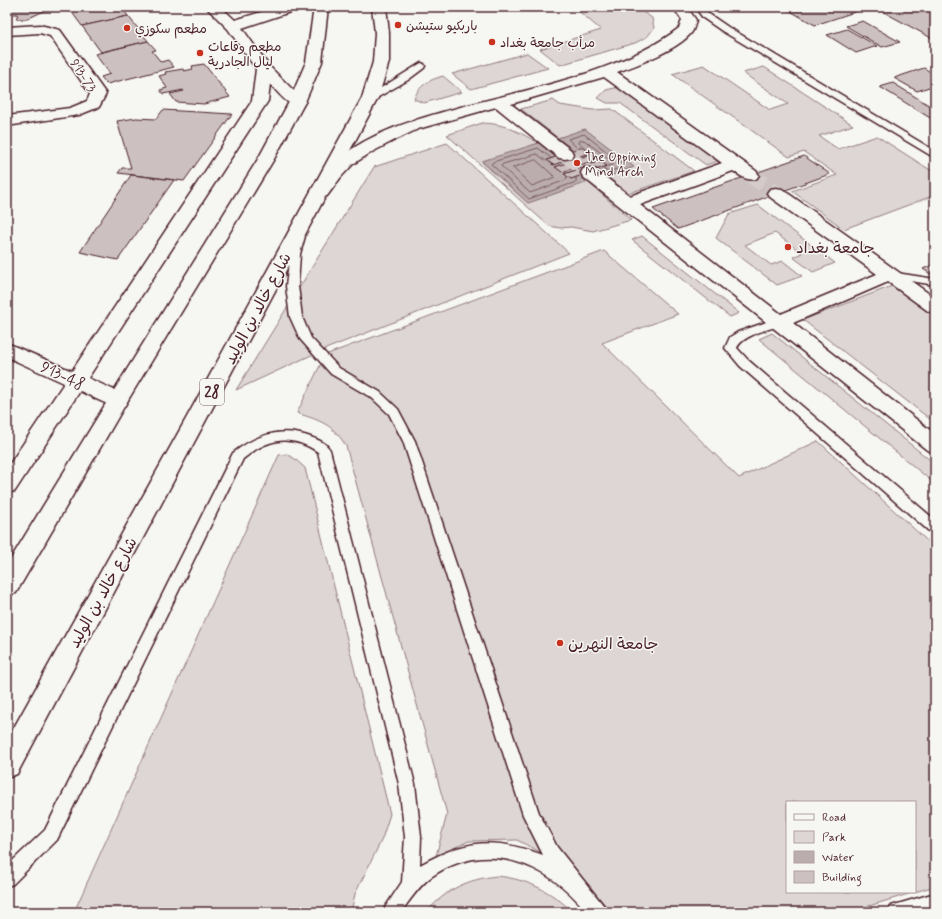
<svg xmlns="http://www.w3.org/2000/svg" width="942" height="919" font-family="Mynerve,'Playpen Sans Arabic',sans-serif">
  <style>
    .green { fill: #ddd6d5; stroke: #947a80; fill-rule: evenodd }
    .water { fill: #bbadae; stroke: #8e747a }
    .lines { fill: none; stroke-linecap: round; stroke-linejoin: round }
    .shore { stroke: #77585f; stroke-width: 1 }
    .building { fill: #ccc1c0; stroke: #4a1f2b }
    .tertiary-tunnel { stroke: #d4cbca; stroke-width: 16; stroke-dasharray: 16 8; stroke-linecap: butt }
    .service-casing { stroke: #4a1f2b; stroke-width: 3 }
    .minor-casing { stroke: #4a1f2b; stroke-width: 3 }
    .tertiary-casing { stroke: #4a1f2b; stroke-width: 3 }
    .primary-casing { stroke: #4a1f2b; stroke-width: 3 }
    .service { fill: #f6f6f2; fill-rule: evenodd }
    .minor { fill: #f6f6f2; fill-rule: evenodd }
    .tertiary { fill: #f6f6f2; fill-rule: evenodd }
    .primary { fill: #f6f6f2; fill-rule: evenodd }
    .poi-dot { fill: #c8321e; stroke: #f6f6f2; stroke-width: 1.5 }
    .labels { text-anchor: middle; stroke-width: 3; stroke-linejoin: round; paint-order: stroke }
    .far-poi-label { font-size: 13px; fill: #4a1f2b; stroke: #f6f6f2; text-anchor: start }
    .far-street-label { font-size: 13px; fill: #4a1f2b; stroke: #f6f6f2 }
    .shield { fill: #f6f6f2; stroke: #7e6067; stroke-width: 1 }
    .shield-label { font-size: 15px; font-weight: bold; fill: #4a1f2b }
    .poi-label { font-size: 16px; fill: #4a1f2b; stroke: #f6f6f2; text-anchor: start }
    .street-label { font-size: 16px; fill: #4a1f2b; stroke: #f6f6f2 }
  </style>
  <rect width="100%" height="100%" fill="#f6f6f2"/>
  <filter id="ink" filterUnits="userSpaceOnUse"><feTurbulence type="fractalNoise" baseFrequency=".025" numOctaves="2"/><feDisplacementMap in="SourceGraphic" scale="8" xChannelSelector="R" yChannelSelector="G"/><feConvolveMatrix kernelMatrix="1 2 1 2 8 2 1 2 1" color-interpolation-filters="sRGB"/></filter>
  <g filter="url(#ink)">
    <g class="green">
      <polygon points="579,7 635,7 652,18 654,28 647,37 635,43 560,65 540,49 601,30 575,8"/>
      <polygon points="527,53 548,68 471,89 452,74"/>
      <polygon points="704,65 770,110 788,104 743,73 764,67 853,125 819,136 838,149 877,136 935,173 935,195 844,229 792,191 837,175 804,152 789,157 672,74"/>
      <path d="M443 76 462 92 424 103 414 99C419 85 429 80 443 76Z"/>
      <polygon points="619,87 715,157 718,161 706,165 620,103 607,103 598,98 606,90"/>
      <polygon points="553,100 560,105 593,110 612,109 694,171 629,193 607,177 634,167 585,129 558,138 521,109"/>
      <path d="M482 123C505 123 520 133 539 143L482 162 528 203 588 182 631 220 593 231 571 227 560 228 549 226 447 135Z"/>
      <polygon points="447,143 569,253 318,352 236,390 374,167"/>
      <polygon points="758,205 835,263 813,272 793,257 802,253 775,233 745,245 771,265 783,261 802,276 777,285 716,238 729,214"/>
      <polygon points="642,236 739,313 730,317 632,240"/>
      <path d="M604 251 678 314 602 343 739 478 818 441 935 548V886L849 912H611L586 882 563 864 517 840 469 841 436 856 447 814 346 446C332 423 320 421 297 413L325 355ZM787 802H915V892H787Z"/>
      <polygon points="892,286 935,317 935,423 803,320"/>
      <polygon points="772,333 935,464 935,484 759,339"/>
      <polygon points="287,454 295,459 305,468 390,814 382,839 355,894 351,912 74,912 279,455"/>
      <path d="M497 876C527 879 551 891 573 912H427C446 889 468 879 497 876Z"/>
    </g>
    <g class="water">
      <polygon points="585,129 634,167 607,177 558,138"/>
      <polygon points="539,143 588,182 528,203 482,161"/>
    </g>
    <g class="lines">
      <g class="shore">
        <polyline points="577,148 568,139 584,134 624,165 623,167 608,172 603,169"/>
        <polyline points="595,156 579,143 579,141 584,140 613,162 613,165 608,166"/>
        <polyline points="551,158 538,148 493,162 491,164 529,199 576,182 576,178"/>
        <polygon points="536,160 555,177 532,186 513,168"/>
        <polyline points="546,161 537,154 503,164 501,166 530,193 566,180 567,177"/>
      </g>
    </g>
    <g class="building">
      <polygon points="12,7 64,7 62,9 46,10 27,19 16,19 18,14 11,14"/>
      <polygon points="68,7 121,7 128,16 82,26"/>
      <polygon points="783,7 870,7 815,25"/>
      <polygon points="890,7 917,7 922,10 931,7 935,9 935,40 880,10"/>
      <polygon points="128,16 148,41 101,52 82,26"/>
      <polygon points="863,21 900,42 882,47 846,26"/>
      <polygon points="847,29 877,46 856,53 827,35"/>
      <polygon points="148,41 156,50 152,51 161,62 168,60 174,67 107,84 101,77 110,74 95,54"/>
      <polygon points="204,64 230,97 204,104 176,102 170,94 184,91 183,90 163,94 160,90 167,88 159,76 166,74 165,72 183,69 184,71 193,69 192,66"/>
      <polygon points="924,68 935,75 935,85 917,91 894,78"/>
      <polygon points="893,83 935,109 935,121 880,87"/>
      <polygon points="163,110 232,114 184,181 118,173 122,168 131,168 117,121 136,118 156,119"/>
      <polygon points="582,147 589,153 572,159 565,153"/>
      <polygon points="564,154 571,159 553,165 547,160"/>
      <polygon points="591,154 598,159 580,165 574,160"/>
      <polygon points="804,156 830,174 678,229 653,209"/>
      <polygon points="573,161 579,166 562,172 555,167"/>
      <polygon points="600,161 607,166 590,172 583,167"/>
      <polygon points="582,168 588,173 571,179 564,174"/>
      <polygon points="131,175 174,180 118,260 80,252"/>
      <polygon points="935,264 935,274 932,275 923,269"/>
    </g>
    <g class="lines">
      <g class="tertiary-tunnel">
        <polyline points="565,154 589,173"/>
        <polyline points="750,175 776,193"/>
      </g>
      <defs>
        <g id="service">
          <polygon points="695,7 703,7 709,14 728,27 935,151 935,158 722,31 703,18"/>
          <polygon points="421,63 424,64 425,66 424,68 408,80 373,100 367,100 365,98"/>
          <path d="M300 233 305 236 300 254 298 286 302 317 311 338 339 368 380 392 398 409 415 441 539 813 557 847 604 906 607 912H587C548 863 487 838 431 877 419 886 410 900 401 912H382L402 882 405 837 399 784 318 452C290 434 268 438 243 459L57 840 13 884 7 886V866L45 830 233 453C257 434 284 426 313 438 319 440 327 444 330 450L415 784 421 837 420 865C466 839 494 837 543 855L523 815 403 441 389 414 372 398 331 374 300 339 290 317 286 286 290 254 295 236Z"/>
          <polygon points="890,272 935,279 935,285 886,277 884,275 886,273"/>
          <path d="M778 318 782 319 784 322 782 325C770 329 742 335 737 348L748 360 935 520V533L930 532 740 366 725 348 730 337 738 332Z"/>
          <polygon points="935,893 935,909 926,912 888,912 891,906"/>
        </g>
        <g id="minor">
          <path d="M206 7H221L235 20 277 7H298L296 10 242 28 269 66 305 102 303 105C289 109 279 93 270 84L268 101 88 378 125 395 128 400 125 405C110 409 94 397 80 391L15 491 7 493V468L64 383 7 357V343L72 371 252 101 256 69 228 29Z"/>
          <polygon points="40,25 60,30 106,94 99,107 79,115 7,126 7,116 70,108 87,101 90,94 50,36 40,33 7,35 7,27"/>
        </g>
        <path id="tertiary" d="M673 7H687L696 20C695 24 694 29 692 32 679 49 638 65 617 72L756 171 759 175 756 179C746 181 741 176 733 171L640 205 781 314 877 274 770 197 767 193 770 189 776 188 782 189 935 298V313L928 311 888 282 793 323 935 434V452L927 450 583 177 581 173 583 169 589 168 595 169 630 196 722 163 604 77 511 104 571 150 573 154 571 158 565 159 559 158 496 107 418 129 395 140 372 152 353 164 341 177 327 196 321 197 315 196 312 192C321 180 330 167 341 157 371 133 411 121 446 111 520 90 619 75 679 28L682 20Z"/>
        <g id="primary">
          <polygon points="314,7 328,7 322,62 305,102 274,159 128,400 16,593 7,595 7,565 108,400 258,159 289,102 306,62"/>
          <polygon points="372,7 386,7 389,33 389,62 378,98 17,774 7,778 7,740 187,417 362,98 373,62 375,33"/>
        </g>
      </defs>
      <use href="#service" class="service-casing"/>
      <use href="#minor" class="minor-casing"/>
      <use href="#tertiary" class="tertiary-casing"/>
      <use href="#primary" class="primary-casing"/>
      <use href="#service" class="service"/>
      <use href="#minor" class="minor"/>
      <use href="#tertiary" class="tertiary"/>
      <use href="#primary" class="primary"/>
    </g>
  </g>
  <g class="poi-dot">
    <circle cx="398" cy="25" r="4"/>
    <circle cx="127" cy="28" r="4"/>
    <circle cx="492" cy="42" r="4"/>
    <circle cx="200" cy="53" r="4"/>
    <circle cx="577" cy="163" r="4"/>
    <circle cx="788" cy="247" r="4"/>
    <circle cx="560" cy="643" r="4"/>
  </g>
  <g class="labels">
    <g class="far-poi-label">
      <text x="406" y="30">باربكيو ستيشن</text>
      <text x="135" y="33">مطعم سكوزي</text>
      <text x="500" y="47">مرأب جامعة بغداد</text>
      <text x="208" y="51">مطعم وقاعات<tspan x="208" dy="15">ليال الجادرية</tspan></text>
      <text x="585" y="161">The Oppining<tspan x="585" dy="15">Mind Arch</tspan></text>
    </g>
    <g class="far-street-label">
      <text transform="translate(84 75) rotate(56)" y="5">913-73</text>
    </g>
    <rect class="shield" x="200" y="379" width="24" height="26" rx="3"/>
    <g class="shield-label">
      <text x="212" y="397">28</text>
    </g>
    <g class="poi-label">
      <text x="796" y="253">جامعة بغداد</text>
      <text x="568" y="649">جامعة النهرين</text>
    </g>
    <g class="street-label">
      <text transform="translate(257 308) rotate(-62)" y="6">شارع خالد بن الوليد</text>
      <text transform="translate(63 375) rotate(25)" y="6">913-48</text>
      <text transform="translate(102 592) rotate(-61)" y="6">شارع خالد بن الوليد</text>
    </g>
  </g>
  <rect width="942" height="919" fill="none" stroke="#f6f6f2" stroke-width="24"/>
  <rect x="12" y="12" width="918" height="895" fill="none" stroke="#4a1f2b" stroke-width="1.5" filter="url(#ink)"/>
  <rect x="786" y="801" width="130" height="92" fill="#f6f6f2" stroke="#b1a0a2"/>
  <rect x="794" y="814" width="20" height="6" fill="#f6f6f2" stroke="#b1a0a2"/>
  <text x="822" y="821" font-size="12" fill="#4a1f2b">Road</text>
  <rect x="794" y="831" width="20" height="12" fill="#ddd6d5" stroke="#b1a0a2"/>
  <text x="822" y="841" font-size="12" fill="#4a1f2b">Park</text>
  <rect x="794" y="851" width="20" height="12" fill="#bbadae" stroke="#b1a0a2"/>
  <text x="822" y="861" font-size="12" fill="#4a1f2b">Water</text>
  <rect x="794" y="871" width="20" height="12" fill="#ccc1c0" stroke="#b1a0a2"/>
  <text x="822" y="881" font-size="12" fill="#4a1f2b">Building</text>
</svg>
